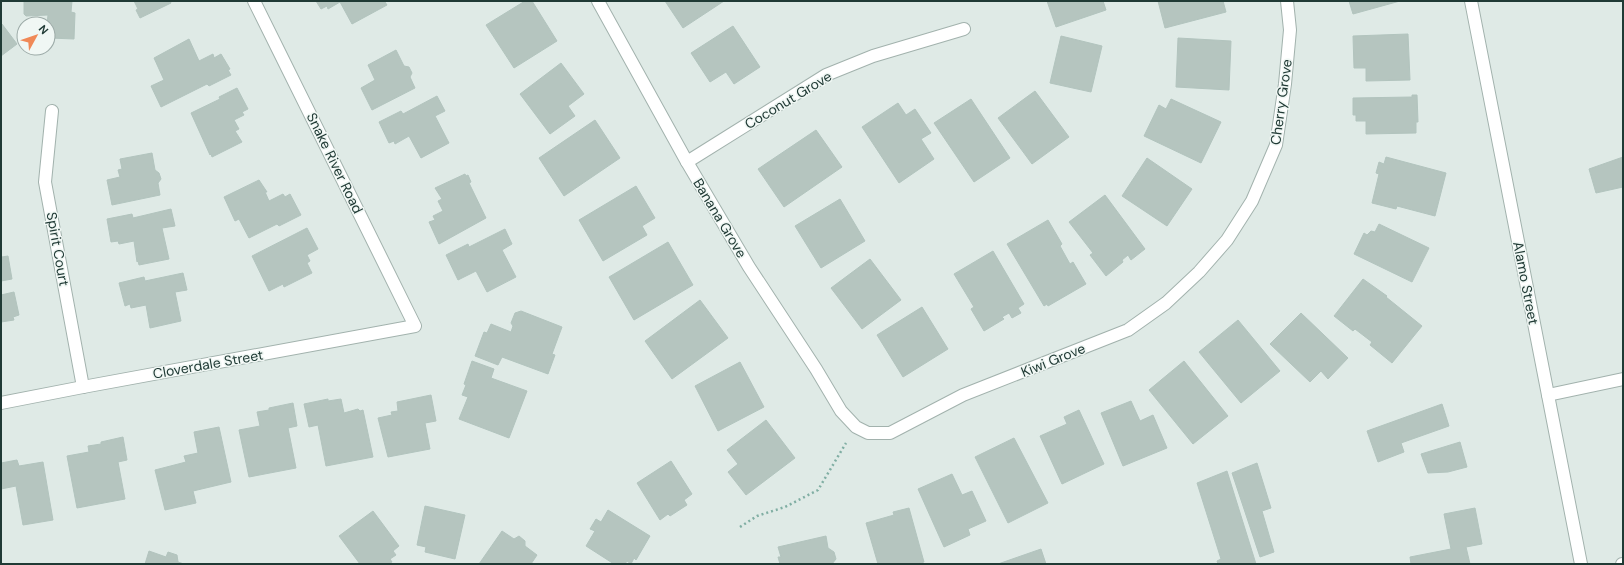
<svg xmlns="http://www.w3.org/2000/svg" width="1624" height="565" font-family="'DM Sans',sans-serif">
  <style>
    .building { fill: #b5c5bf; stroke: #b2c4be }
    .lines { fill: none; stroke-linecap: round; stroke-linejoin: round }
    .lane-casing { stroke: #a2b2ad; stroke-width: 14 }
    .street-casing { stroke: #a2b2ad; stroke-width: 14 }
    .path { stroke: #80aea3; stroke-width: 2.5; stroke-dasharray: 2 3; stroke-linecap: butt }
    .lane { stroke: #fff; stroke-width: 12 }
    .street { stroke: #fff; stroke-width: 12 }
    .labels { text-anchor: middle; stroke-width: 3; stroke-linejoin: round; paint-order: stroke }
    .street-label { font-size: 14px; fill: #203a35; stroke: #f0f7f4 }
  </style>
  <rect width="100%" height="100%" fill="#dfeae6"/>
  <g class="building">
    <polygon points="24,1 72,1 71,12 75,13 74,39 50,38 50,31 48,31 47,24 48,15 26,16 24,14"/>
    <polygon points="134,1 170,1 171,3 140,18 136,10 138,9"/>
    <polygon points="316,1 387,1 385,2 387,5 352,24 340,2 328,9 327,6 321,9"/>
    <polygon points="525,1 532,1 557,41 514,68 486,25"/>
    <polygon points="665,1 724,1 683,28"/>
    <polygon points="1047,1 1103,1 1106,10 1056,27"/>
    <polygon points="1158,1 1223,1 1226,12 1165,28"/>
    <polygon points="1349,1 1400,1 1353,14"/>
    <polygon points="1,24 2,24 17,44 1,56"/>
    <polygon points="733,26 760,67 734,84 726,72 710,82 691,53"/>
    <polygon points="1408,34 1410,80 1366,81 1366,68 1354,68 1353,36"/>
    <polygon points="1061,36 1102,46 1091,92 1050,83"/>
    <polygon points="1178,38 1231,41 1229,90 1176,87"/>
    <polygon points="189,39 199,61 213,54 214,58 221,54 230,69 228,70 231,75 209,86 207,84 161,107 151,86 164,80 154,58"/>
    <polygon points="396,50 404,66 409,67 412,73 410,77 415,88 372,110 361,88 375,80 368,65"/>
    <polygon points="561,63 584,94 568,106 575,116 550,134 520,94"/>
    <polygon points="237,88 248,109 242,112 244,115 234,120 239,129 235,131 242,142 212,157 211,154 210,155 191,113 220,99 219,97"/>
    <polygon points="1035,91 1069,137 1032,164 998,118"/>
    <polygon points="1412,95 1417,95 1418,122 1416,122 1416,133 1366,134 1366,121 1356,121 1356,115 1353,115 1353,98 1412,97"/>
    <polygon points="437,96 445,111 435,116 449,143 421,158 409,136 395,144 394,141 389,143 379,122 401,111 403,114"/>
    <polygon points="971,99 1010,158 974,182 934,123"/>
    <polygon points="1171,99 1221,122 1201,163 1144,136 1159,105 1166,109"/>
    <polygon points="898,103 906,115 915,109 931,133 921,139 934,159 899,183 862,127"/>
    <polygon points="595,120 620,158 564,196 539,158"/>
    <polygon points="816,130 842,167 784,207 758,169"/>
    <polygon points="152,153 155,170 159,173 161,179 158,183 160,195 112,205 107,180 120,177 118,170 122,169 120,159"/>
    <polygon points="1386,157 1446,173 1435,216 1397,206 1396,209 1372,203 1379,174 1376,173 1379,162 1384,164"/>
    <polygon points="1623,157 1623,187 1596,193 1589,169"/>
    <polygon points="1147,158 1192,189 1167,226 1122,196"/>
    <polygon points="465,174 466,176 468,175 471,182 469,183 486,218 439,244 429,222 435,220 433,216 443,211 438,201 442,199 435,188"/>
    <polygon points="259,180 267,192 265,192 269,201 283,194 285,197 290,194 301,215 279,226 277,224 249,238 239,219 235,221 224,197"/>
    <polygon points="636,186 655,218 642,226 647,235 603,261 579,220"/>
    <polygon points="1105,195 1145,249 1131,260 1128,255 1122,260 1123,262 1106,276 1090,255 1093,253 1069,222"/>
    <polygon points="840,199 865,241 821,268 795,226"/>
    <polygon points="171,209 175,226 162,228 169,259 139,265 138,261 137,262 134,241 119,244 118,241 111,242 107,219 132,214 133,218"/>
    <polygon points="1048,220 1062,244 1060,246 1070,264 1073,262 1086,284 1048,306 1047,304 1044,306 1007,244"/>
    <polygon points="1379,224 1429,248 1412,282 1354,254 1364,233 1367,235 1371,231 1375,232"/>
    <polygon points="307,228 318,249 307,255 310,261 307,263 312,273 284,287 283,284 269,291 252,256"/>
    <polygon points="505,229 512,244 502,250 516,277 487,292 476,271 458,280 446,255 468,244 469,247"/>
    <polygon points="668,242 693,285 634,320 609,277"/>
    <polygon points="993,251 1024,304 1018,308 1021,313 1012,318 1009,313 1002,317 1004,319 984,331 971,309 974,307 954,274"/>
    <polygon points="1,255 2,257 8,256 12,279 1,281"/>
    <polygon points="870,259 901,300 862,329 831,288"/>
    <polygon points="183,273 187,290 175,292 181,321 150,328 146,305 131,308 130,304 125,306 119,283 144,277 145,281"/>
    <polygon points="1363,279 1387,296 1386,297 1422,326 1392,363 1370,345 1372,342 1355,329 1353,331 1334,316"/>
    <polygon points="14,292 19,315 13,317 14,320 1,322 1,295"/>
    <polygon points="700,300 728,338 672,379 645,341"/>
    <polygon points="922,307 948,349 903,377 877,335"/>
    <polygon points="521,311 562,327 552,354 555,355 548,374 502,357 498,365 475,356 484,332 487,333 491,324 511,332 513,326 511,323 515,313"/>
    <polygon points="1301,313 1348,358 1328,379 1321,371 1310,382 1270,344"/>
    <polygon points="1238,320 1280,371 1241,403 1199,352"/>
    <polygon points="472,361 494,369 491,378 527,391 509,438 459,419 468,397 462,395 466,385 464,384"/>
    <polygon points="1184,361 1228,416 1193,444 1149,390"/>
    <polygon points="740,362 764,407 718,431 695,386"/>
    <polygon points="431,395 436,421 425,423 430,449 388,457 378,418 392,415 391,412 398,411 397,402"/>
    <polygon points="328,399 328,401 341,399 344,413 358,409 360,411 363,410 373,457 326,466 318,425 309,427 304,404"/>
    <polygon points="1131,401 1140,421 1153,415 1167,448 1123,466 1101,413"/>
    <polygon points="293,403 297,426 288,428 296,468 249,477 239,430 260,426 257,412 269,410 269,408"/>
    <polygon points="1442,404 1449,426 1401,443 1404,452 1378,462 1367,431"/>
    <polygon points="1079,410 1104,464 1062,484 1040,436 1067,424 1064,417"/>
    <polygon points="766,420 795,458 746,495 728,472 738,464 727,450"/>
    <polygon points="219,427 231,482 193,491 196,503 165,510 155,470 186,462 184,456 198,453 194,432"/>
    <polygon points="123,437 127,460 118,462 125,499 77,508 67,456 89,452 88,446 101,444 101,442"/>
    <polygon points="1014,438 1048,503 1008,523 975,457"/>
    <polygon points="1460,442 1467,467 1448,472 1428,473 1421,454"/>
    <polygon points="17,460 19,466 43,462 53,520 23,525 16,486 1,489 1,463"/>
    <polygon points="671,461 692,494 684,500 687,505 670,516 668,514 660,520 637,483"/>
    <polygon points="1257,463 1271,508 1262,511 1274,552 1260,557 1232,473"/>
    <polygon points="1227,471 1256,564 1218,564 1217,561 1221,559 1197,483"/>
    <polygon points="952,474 962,495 972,491 986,521 968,529 970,535 944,547 918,489"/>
    <polygon points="425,506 465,515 455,559 425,552 426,547 417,545"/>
    <polygon points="909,508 924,562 917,564 878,564 866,523 894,515 893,512"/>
    <polygon points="1475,508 1482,544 1466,547 1470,564 1411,564 1410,557 1451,549 1444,514"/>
    <polygon points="608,510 650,536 636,560 634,558 631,564 627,561 625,564 614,564 586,546 595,531 590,529 596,519 601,522"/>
    <polygon points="373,511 399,546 393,551 396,555 390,559 392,562 388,564 360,564 339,536"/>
    <polygon points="502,531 514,539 519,536 525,541 525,546 537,555 531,564 479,564"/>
    <polygon points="826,536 828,548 834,552 836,559 832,564 780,564 778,557 781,557 778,547"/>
    <polygon points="1041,549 1046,564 998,564"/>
    <polygon points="149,551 166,557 168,552 177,555 178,562 184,564 145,564"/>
  </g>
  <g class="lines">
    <defs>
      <g id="lane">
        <polyline points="1548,395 1623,379"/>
        <polyline points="1622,564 1623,564"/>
      </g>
      <g id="street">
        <polyline points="598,1 687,162 749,267 816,369 841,411 856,427 868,433 890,433 963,395 1128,330 1166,303 1199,272 1227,240 1252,201 1276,145 1285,84 1290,30 1287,1"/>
        <polyline points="1471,1 1581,564"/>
        <polyline points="52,111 45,182 83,387"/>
        <polyline points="687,162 826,75 873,56 964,29"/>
        <polyline points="1,403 83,387 415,326 254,1"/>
      </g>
    </defs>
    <use href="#lane" class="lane-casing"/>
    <use href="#street" class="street-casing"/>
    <polyline class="path" points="740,527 757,516 785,507 818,490 846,443"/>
    <use href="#lane" class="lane"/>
    <use href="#street" class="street"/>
  </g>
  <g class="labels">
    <g class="street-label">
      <text transform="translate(788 100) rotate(-31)" y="5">Coconut Grove</text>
      <text transform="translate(1281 102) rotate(-82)" y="5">Cherry Grove</text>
      <text transform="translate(335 163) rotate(64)" y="5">Snake River Road</text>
      <text transform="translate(720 218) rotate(59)" y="5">Banana Grove</text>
      <text transform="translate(58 249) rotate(80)" y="5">Spirit Court</text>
      <text transform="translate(1526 283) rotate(79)" y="5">Alamo Street</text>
      <text transform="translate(1053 360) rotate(-22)" y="5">Kiwi Grove</text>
      <text transform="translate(208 364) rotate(-10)" y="5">Cloverdale Street</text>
    </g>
  </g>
  <rect width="1624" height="565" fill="none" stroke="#203a35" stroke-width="4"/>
  <g transform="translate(36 36) rotate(50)"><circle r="19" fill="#f0f7f4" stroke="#9daba8"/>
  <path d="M0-3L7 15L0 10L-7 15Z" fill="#f08957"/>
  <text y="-6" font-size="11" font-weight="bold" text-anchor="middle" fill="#203a35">N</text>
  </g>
</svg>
